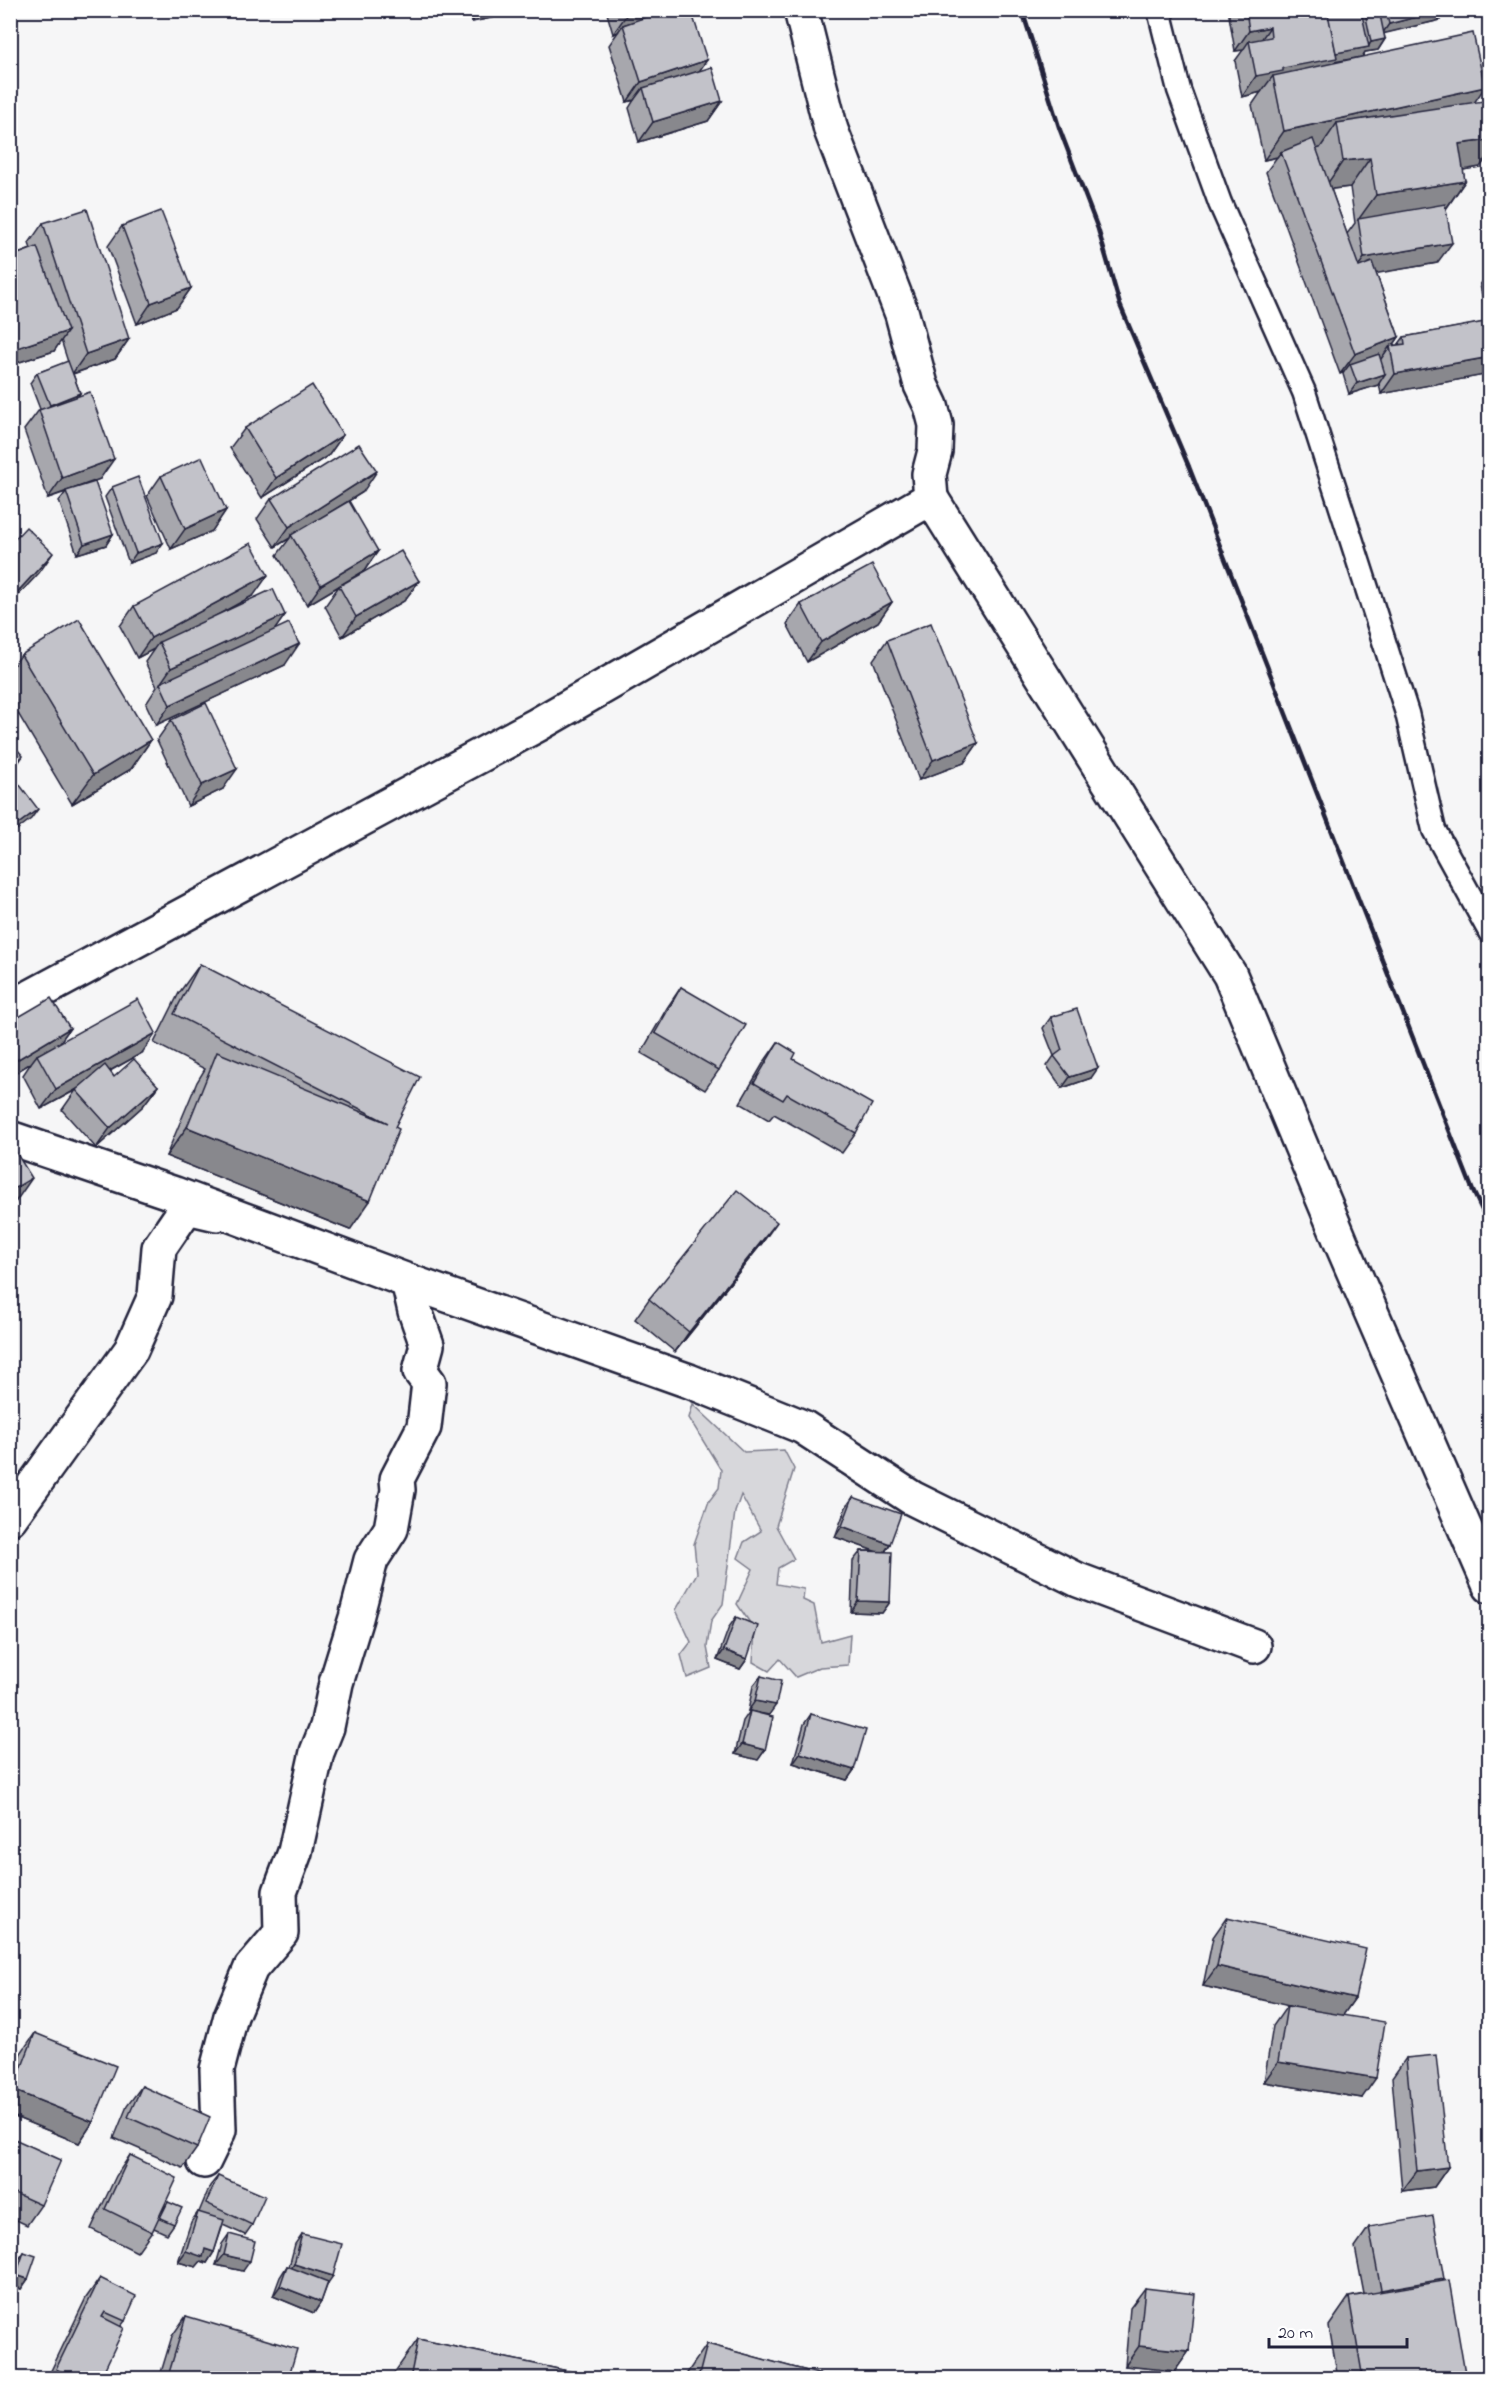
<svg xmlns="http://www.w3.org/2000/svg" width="1500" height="2389" font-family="'Indie Flower',sans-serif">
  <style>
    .green { fill: #d7d7db; stroke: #7c7c8b; stroke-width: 1.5 }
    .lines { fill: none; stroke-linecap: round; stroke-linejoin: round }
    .lane-casing { stroke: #22223b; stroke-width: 27 }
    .street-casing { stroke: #22223b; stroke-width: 38 }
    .secondary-casing { stroke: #22223b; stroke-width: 38 }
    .lane { stroke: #fff; stroke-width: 22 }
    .street { stroke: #fff; stroke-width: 33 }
    .secondary { stroke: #fff; stroke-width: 33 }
    .rail { stroke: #22223b; stroke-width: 4.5 }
    .wall { fill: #a7a7ad; stroke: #22223b; stroke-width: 1.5; fill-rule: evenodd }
    .shaded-wall { fill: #88888d; stroke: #22223b; stroke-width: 1.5 }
    .building { fill: #c2c2c9; stroke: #22223b; stroke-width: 1.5 }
  </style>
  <rect width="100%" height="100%" fill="#f6f6f7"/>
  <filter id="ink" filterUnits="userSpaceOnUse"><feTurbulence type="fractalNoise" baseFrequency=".0167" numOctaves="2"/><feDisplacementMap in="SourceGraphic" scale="12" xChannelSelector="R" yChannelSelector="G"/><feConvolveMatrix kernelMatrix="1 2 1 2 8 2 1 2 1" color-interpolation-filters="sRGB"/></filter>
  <g filter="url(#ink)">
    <polygon class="green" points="693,1404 744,1452 784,1450 794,1469 776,1526 794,1559 778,1568 776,1584 804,1589 803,1600 814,1605 821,1642 850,1634 848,1665 820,1667 796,1677 780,1659 769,1671 753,1662 755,1630 737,1604 753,1569 738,1558 744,1542 761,1531 741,1495 735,1512 723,1604 711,1621 707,1647 711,1668 687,1678 681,1655 691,1642 676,1610 697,1573 694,1544 709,1501 719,1488 721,1470 689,1418"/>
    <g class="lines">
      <defs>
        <polyline id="lane" points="1159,10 1179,90 1220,203 1304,392 1407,713 1434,830 1490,932"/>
        <g id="street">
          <polyline points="931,498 1230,975 1343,1247 1490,1586"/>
          <polyline points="10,1138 175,1194 408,1281 689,1381 803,1427 912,1498 1078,1580 1254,1646"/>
          <polyline points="10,1518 131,1350 155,1296 159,1248 187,1207 217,1214"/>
          <polyline points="204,2161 219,2130 217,2070 231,2016 251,1968 281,1933 280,1892 295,1852 317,1752 327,1727 336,1683 356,1618 371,1560 391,1529 398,1490 397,1479 424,1427 429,1383 420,1371 427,1345 415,1311 408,1281"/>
        </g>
        <polyline id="secondary" points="10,1008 537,725 931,498 929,474 935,451 936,425 931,406 921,385 902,314 831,130 801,10"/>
      </defs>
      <use href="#lane" class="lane-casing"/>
      <use href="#street" class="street-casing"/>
      <use href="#secondary" class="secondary-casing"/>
      <use href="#lane" class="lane"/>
      <use href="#street" class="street"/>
      <use href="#secondary" class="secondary"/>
      <polyline class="rail" points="1022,10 1060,130 1098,229 1120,305 1189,467 1473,1191 1490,1227"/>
    </g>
    <g class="wall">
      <polygon points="470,10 516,10 514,13 472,22"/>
      <polygon points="606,10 691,10 700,70 722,101 708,121 639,142 629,108 634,100 627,102 609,45 618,32 613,34"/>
      <path d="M1228 10H1330L1362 15 1365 12 1370 10H1444L1440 20 1384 33 1385 39 1378 50 1365 52 1362 57 1474 102 1480 167 1463 170 1465 181 1446 209 1437 263 1376 273 1399 337 1393 346 1398 345 1404 337 1487 322 1480 285 1490 271V374L1381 394 1379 383 1378 385 1349 394 1343 374 1344 372 1340 374 1266 172 1277 157 1264 160 1252 105 1261 92 1242 97 1235 61 1243 50 1235 51ZM1350 187 1355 223 1347 234 1331 189Z"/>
      <polygon points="43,223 129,339 115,359 73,374 80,393 78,396 100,479 78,487 113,534 106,545 77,554 59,501 66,492 48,498 24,430 39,410 40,409 30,383 37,373 68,362 61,340 54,351 10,365 10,257 31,249 29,243"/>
      <polygon points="122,226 191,288 177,308 137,324 108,246"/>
      <polygon points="245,428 343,435 329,455 262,498 230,448"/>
      <polygon points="161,476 226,510 212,531 171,549 147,496"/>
      <polygon points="112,487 156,553 129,563 105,497"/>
      <polygon points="363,492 334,510 378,551 364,571 343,584 419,581 404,601 342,637 325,606 339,586 307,605 277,555 290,538 275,547 257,519 271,499"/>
      <polygon points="254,595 220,614 285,615 274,630 285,665 156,725 146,704 157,687 145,662 154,649 137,658 120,626 134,606"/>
      <polygon points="892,602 878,622 807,662 787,624 801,604"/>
      <polygon points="887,640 978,743 964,763 919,780 873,660"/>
      <polygon points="21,655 151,740 131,769 72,804 10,700 10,670"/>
      <polygon points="171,720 223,789 188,806 157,740"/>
      <polygon points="10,741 16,766 10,771"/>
      <polygon points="200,964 395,1127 350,1230 166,1156 197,1082 205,1069 154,1043 179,993"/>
      <polygon points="681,987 719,1070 705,1090 641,1053 667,1008"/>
      <polygon points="1051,1017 1091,1078 1062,1088 1047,1066 1054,1056 1043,1028"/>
      <polygon points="10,1022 70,1028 60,1042 142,1053 110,1071 114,1077 158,1086 143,1106 96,1148 62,1110 76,1090 41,1109 23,1075 31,1063 10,1076"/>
      <polygon points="778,1042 856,1133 842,1153 774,1114 769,1120 740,1103 764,1062"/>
      <polygon points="763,1242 675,1352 635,1319 649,1299"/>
      <polygon points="853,1497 890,1544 885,1552 890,1602 882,1613 851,1612 853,1561 861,1551 876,1551 835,1537 846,1507"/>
      <polygon points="736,1617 747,1659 740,1669 717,1660 729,1627"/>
      <polygon points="761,1676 769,1715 755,1712 765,1750 758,1760 735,1754 743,1721 750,1711 748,1711 753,1686"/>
      <polygon points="811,1714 854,1770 847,1780 793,1763 804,1724"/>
      <polygon points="1227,1917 1355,1998 1343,2015 1362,2098 1264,2082 1273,2026 1287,2006 1296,2007 1203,1986 1213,1937"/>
      <polygon points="35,2033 93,2122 79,2143 10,2115 10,2079 21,2053"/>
      <polygon points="1406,2058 1448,2167 1434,2187 1402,2191 1392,2078"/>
      <polygon points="142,2086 197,2148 183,2168 114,2138 127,2106"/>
      <polygon points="10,2137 41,2205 27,2225 10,2217"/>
      <polygon points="130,2155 162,2211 168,2202 174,2224 167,2234 154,2228 137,2252 91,2229 116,2176"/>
      <polygon points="218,2176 252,2225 245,2235 223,2225 214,2252 207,2263 201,2261 196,2267 178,2262 191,2222 198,2212 199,2212 210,2186"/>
      <polygon points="1369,2227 1444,2279 1443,2281 1466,2379 1338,2379 1329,2326 1349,2297 1364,2294 1355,2247"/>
      <polygon points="229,2234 243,2271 216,2265 222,2244"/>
      <polygon points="302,2234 328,2283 321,2302 314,2313 273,2296 280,2277 287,2266 289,2267 295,2244"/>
      <polygon points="24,2252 28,2279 21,2289 10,2285 10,2269 14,2271 17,2262"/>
      <polygon points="100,2278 125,2321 121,2326 100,2379 47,2379 86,2298"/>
      <polygon points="1145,2288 1189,2351 1175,2371 1125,2366 1130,2308"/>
      <polygon points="186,2316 288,2379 159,2379 172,2336"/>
      <polygon points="418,2339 605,2379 392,2379 392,2376"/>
      <polygon points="707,2344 837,2379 683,2379"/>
    </g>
    <g class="shaded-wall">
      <polygon points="483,10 516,10 514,13 472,22 479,11"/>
      <polygon points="637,10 675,10 623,25 618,32 613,34 627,14"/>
      <polygon points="1444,10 1447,10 1440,20 1382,34 1389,24"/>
      <polygon points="1270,27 1256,47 1249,41 1243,50 1235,51 1249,31"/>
      <polygon points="1385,39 1378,50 1365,52 1362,57 1334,62 1323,79 1273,76 1261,92 1242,97 1256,76 1329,54 1368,47 1371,42"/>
      <polygon points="707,60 693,80 643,88 634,100 627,102 641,82"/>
      <polygon points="1485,87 1465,116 1337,123 1320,148 1282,156 1281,152 1277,157 1264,160 1284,131"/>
      <polygon points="722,101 708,121 639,142 653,122"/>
      <polygon points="1490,140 1490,154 1480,167 1439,174 1459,144"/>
      <polygon points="1370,158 1350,187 1323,190 1343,161"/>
      <polygon points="1465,181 1445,210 1358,220 1376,195"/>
      <polygon points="1452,243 1437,263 1350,278 1364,258"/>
      <polygon points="191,288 177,308 137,324 151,303"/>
      <polygon points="68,331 54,351 10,365 10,354 14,349"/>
      <polygon points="1399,337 1390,350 1390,346 1381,359 1350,364 1344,372 1340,374 1355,354"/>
      <polygon points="129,339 115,359 72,374 86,354"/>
      <polygon points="1490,357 1490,374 1381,394 1395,374"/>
      <polygon points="1385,374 1378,385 1349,394 1357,383"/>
      <polygon points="80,393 73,404 42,415 50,405"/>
      <polygon points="343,435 329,455 262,498 276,478"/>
      <polygon points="114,459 100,479 48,498 62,478"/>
      <polygon points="377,471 363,492 292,536 291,535 290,538 275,547 289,527"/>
      <polygon points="226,510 212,531 171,549 185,529"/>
      <polygon points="113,534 106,545 77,554 84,544"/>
      <polygon points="163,543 156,553 129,563 136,553"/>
      <polygon points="378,551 364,571 307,605 321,585"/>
      <polygon points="53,553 39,573 10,604 10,600"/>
      <polygon points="268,575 254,595 161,646 159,642 154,649 137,658 151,638"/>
      <polygon points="419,581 404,601 342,637 356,617"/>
      <polygon points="892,602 878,622 807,662 821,642"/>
      <polygon points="285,615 271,635 160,684 171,668"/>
      <polygon points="299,644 285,665 156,725 170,705"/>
      <polygon points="151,740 131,769 72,804 93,775"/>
      <polygon points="978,743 964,763 919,780 933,760"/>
      <polygon points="23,756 16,766 10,771 10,769 14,764"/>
      <polygon points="237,769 223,789 188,806 202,785"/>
      <polygon points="38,809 31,819 10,835 10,830"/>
      <polygon points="70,1028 56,1048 37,1055 31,1063 10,1076 10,1064"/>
      <polygon points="156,1033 142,1053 41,1109 56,1089"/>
      <polygon points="1098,1068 1091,1078 1062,1088 1070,1077"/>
      <polygon points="158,1086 143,1106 96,1148 110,1128"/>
      <polygon points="187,1127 370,1201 350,1230 166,1156"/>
      <polygon points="32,1178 12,1207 10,1208 10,1191"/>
      <polygon points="777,1222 763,1242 675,1352 689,1332"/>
      <polygon points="842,1526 890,1544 883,1554 835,1537"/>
      <polygon points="858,1601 890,1602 882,1613 851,1612"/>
      <polygon points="724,1650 747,1659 740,1669 717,1660"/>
      <polygon points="755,1701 776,1705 769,1715 748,1711"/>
      <polygon points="742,1744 765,1750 758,1760 735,1754"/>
      <polygon points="800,1753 854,1770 847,1780 793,1763"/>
      <polygon points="1217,1966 1355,1998 1341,2018 1203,1986"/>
      <polygon points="1278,2062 1376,2078 1362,2098 1264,2082"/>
      <polygon points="13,2090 93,2122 79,2143 10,2115 10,2093"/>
      <polygon points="1448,2167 1434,2187 1402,2191 1417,2171"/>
      <polygon points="205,2249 214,2252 207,2263 201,2261 196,2267 178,2262 186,2251"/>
      <polygon points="224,2255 250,2261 243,2271 216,2265"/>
      <polygon points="294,2264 333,2276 326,2286 287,2275"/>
      <polygon points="16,2275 28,2279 21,2289 10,2285 10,2283"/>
      <polygon points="1444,2279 1430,2299 1366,2310 1381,2290"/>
      <polygon points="280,2286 321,2302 314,2313 273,2296"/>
      <polygon points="1139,2346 1189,2351 1175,2371 1125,2366"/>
      <polygon points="169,2373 186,2379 165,2379"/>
    </g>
    <g class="building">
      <polygon points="626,10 637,10 627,14"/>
      <polygon points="666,10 691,10 707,60 641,82 623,25"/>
      <polygon points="1246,10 1328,10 1337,58 1283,68 1283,71 1256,76 1249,41 1271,37 1270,27 1249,31"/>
      <polygon points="1330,10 1361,10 1369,47 1336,53 1328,14 1331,14"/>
      <polygon points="1370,10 1379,10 1385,39 1371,42 1365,12"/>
      <polygon points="1386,10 1444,10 1389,24"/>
      <polygon points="1473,33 1485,87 1284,131 1273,76"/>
      <polygon points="712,67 722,101 653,122 643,88"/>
      <polygon points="1490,100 1490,140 1459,144 1465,181 1376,195 1370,158 1343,161 1337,123"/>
      <polygon points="1313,139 1359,267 1372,262 1399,337 1355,354 1281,152"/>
      <polygon points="1445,204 1452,243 1364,258 1358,219"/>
      <polygon points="87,209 129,339 86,354 43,223"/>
      <polygon points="161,211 191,288 151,303 122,226"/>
      <polygon points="37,247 68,331 14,349 10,339 10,257"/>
      <polygon points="1490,321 1490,357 1395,374 1390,346 1405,344 1404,337"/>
      <polygon points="1379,354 1385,374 1357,383 1350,364"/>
      <polygon points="68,361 80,393 50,405 37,373"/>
      <polygon points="312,385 343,435 276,478 245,428"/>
      <polygon points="90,392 114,459 62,478 39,410"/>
      <polygon points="359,444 377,471 289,527 271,499"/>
      <polygon points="202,457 226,510 185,529 161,476"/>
      <polygon points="138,477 163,543 136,553 112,487"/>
      <polygon points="95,482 113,534 84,544 66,491"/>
      <polygon points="349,501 378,551 321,585 291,535"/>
      <polygon points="26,527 53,553 10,600 10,544"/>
      <polygon points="251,543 268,575 151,638 134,606"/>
      <polygon points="401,551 419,581 356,617 339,586"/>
      <polygon points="872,565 892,602 821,642 801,604"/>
      <polygon points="273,589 285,615 171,668 159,642"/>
      <polygon points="79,619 151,740 93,775 21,655"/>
      <polygon points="289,623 299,644 170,705 160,683"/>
      <polygon points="931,623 978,743 933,760 887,640"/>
      <polygon points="206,703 237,769 202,785 171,720"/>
      <polygon points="10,741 23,756 14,764 10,760 10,757 14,753 10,749"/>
      <polygon points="10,772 38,809 10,830"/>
      <polygon points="200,964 420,1077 395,1127 399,1129 370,1201 187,1127 217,1052 388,1123 174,1014"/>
      <polygon points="681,987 746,1025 719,1070 655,1033"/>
      <polygon points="51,998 70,1028 10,1064 10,1022"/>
      <polygon points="138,999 156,1033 56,1089 37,1055"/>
      <polygon points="1077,1009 1098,1068 1070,1077 1054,1056 1062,1050 1051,1017"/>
      <polygon points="778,1042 796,1053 793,1059 872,1104 856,1133 787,1094 783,1100 754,1083"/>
      <polygon points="134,1059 158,1086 110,1128 76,1090 105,1065 114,1077"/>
      <polygon points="10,1143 32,1178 10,1191"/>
      <polygon points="737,1190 777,1222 689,1332 649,1299"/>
      <polygon points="853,1497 901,1514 890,1544 842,1526"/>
      <polygon points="861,1551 892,1552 890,1602 858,1601"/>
      <polygon points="736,1617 758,1626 747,1659 724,1650"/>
      <polygon points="761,1676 781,1681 776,1705 755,1701"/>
      <polygon points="750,1711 773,1717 765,1750 742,1744"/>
      <polygon points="811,1714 866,1730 854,1770 800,1753"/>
      <polygon points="1227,1917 1366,1949 1355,1998 1217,1966"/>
      <polygon points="1287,2006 1385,2022 1376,2078 1278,2062"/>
      <polygon points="35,2033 116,2066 93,2122 13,2090"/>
      <polygon points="1436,2055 1448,2167 1417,2171 1406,2058"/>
      <polygon points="142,2086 210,2117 197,2148 128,2117"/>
      <polygon points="10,2137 61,2160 41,2205 10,2191"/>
      <polygon points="130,2155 177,2178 152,2232 105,2209"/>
      <polygon points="218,2176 265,2196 252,2225 206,2203"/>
      <polygon points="168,2202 182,2208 174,2224 160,2218"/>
      <polygon points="198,2212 224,2220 214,2252 205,2249 203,2257 186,2251"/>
      <polygon points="1433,2216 1444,2279 1381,2290 1369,2227"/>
      <polygon points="229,2234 255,2241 250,2261 224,2255"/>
      <polygon points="302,2234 342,2244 333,2276 294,2264"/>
      <polygon points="24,2252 36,2256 28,2279 16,2275"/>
      <polygon points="287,2266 328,2282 321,2302 280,2286"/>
      <polygon points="10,2269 15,2271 10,2283"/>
      <polygon points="100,2278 136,2296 125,2321 105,2312 102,2317 124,2328 100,2379 75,2379 56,2369"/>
      <polygon points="1449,2280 1466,2379 1363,2379 1349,2297"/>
      <polygon points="1145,2288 1195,2294 1189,2351 1139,2346"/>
      <polygon points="186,2316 297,2349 288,2379 186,2379 169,2373"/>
      <polygon points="418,2339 605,2379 410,2379"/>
      <polygon points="707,2344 837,2379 698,2379"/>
    </g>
  </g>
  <rect width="1500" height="2389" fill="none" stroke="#fff" stroke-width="36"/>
  <rect x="18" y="18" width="1464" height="2353" fill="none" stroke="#22223b" stroke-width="2" filter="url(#ink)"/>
  <path d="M1269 2338v9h138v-9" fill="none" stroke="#22223b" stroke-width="3"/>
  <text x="1278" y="2338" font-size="18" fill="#22223b" stroke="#ffffff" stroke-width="4.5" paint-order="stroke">20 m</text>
</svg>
